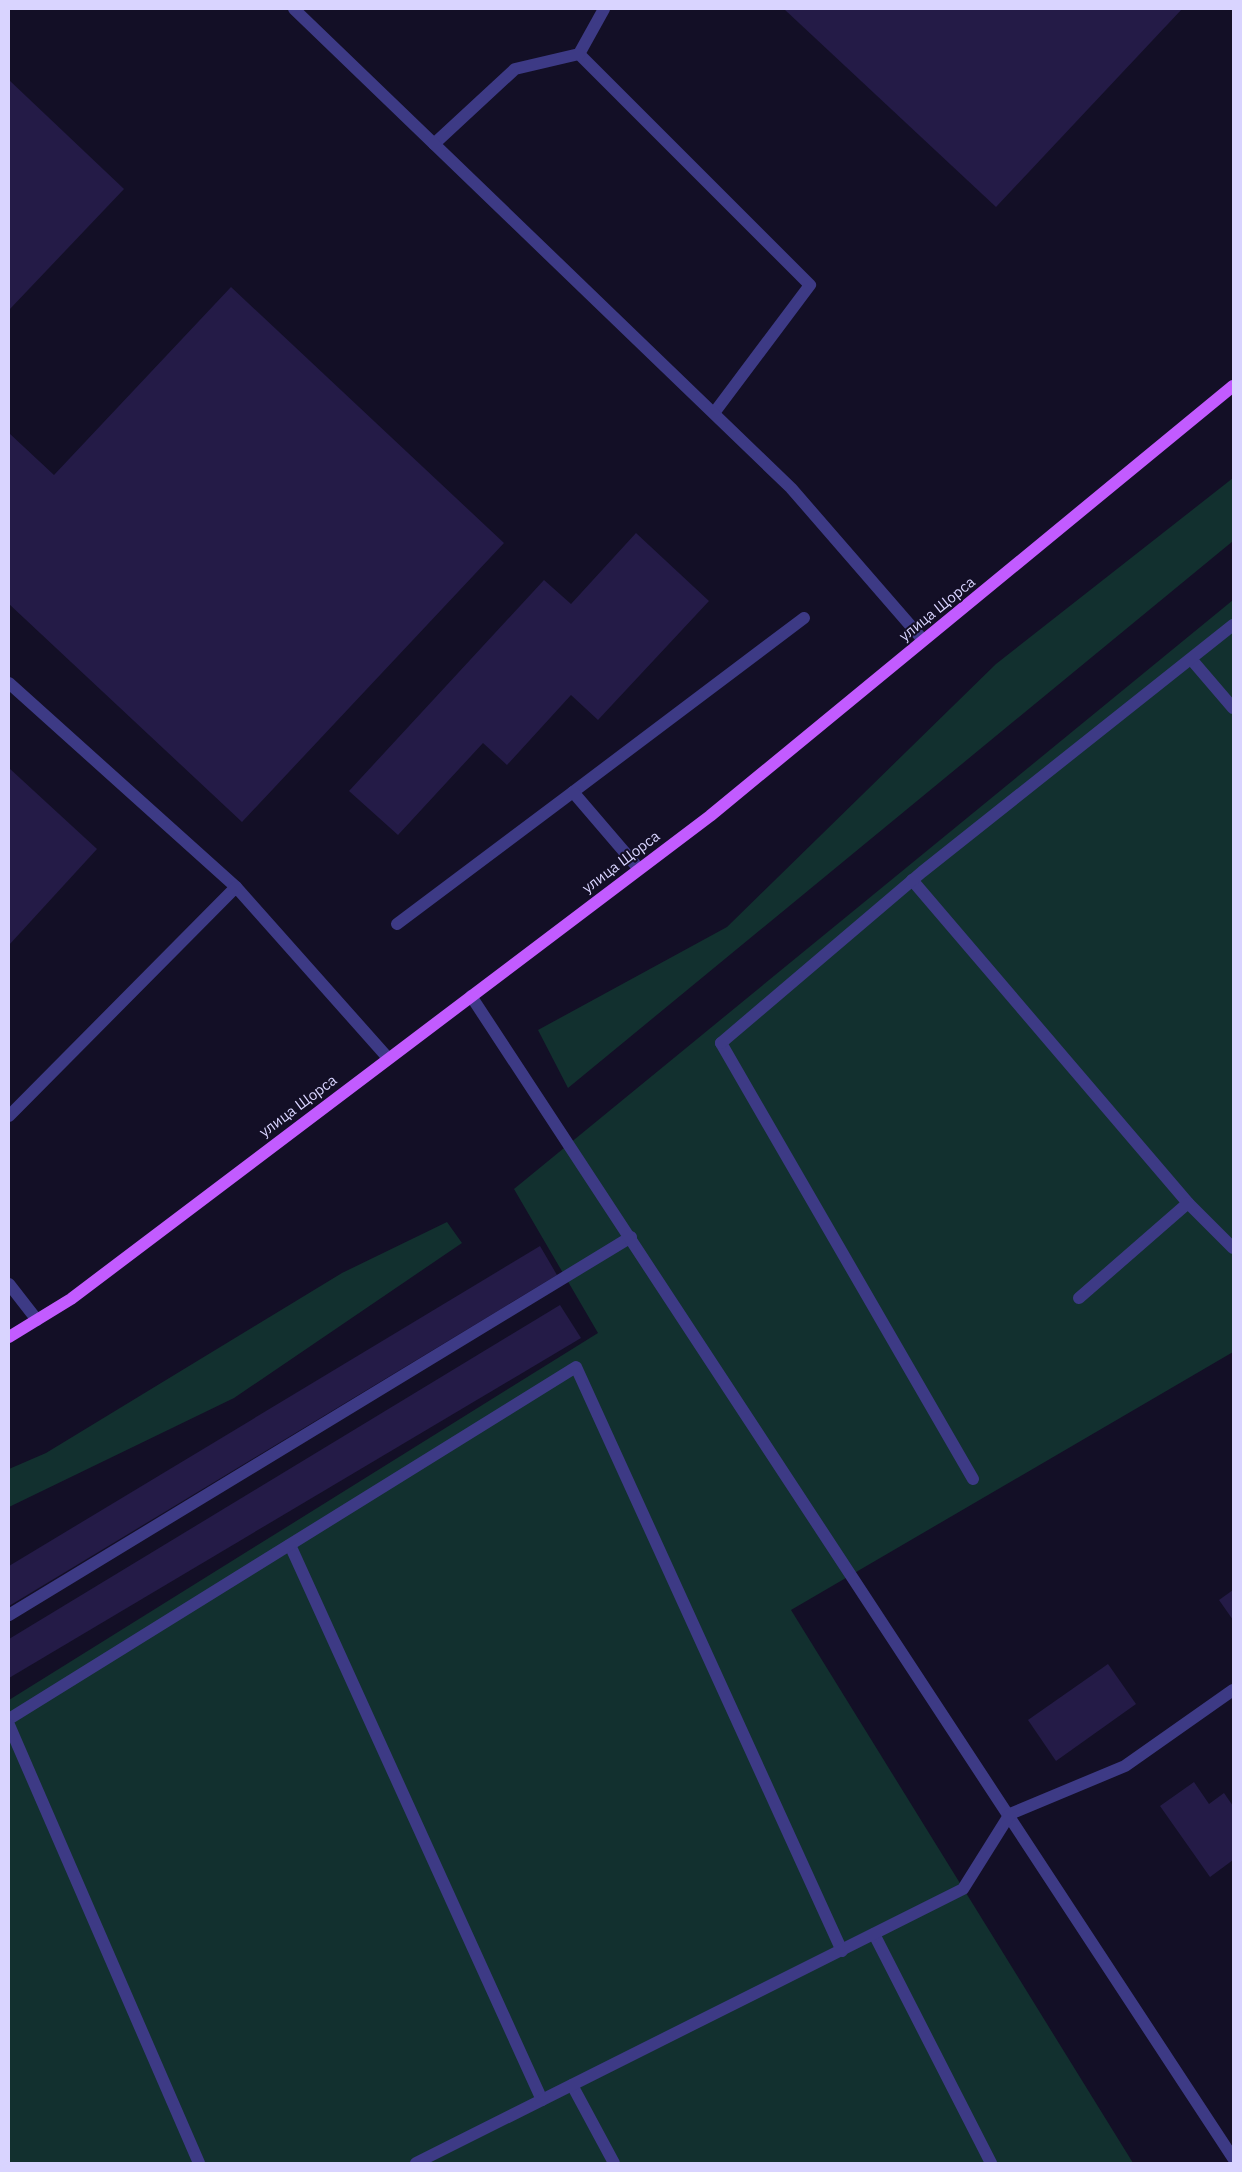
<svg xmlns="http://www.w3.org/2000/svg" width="1242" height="2172" font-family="'IBM Plex Sans',sans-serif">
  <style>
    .green { fill: #12302f }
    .building { fill: #241b47 }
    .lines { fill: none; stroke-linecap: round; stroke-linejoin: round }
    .service { stroke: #3d3a85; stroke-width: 12 }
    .minor { stroke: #3d3a85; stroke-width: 12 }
    .primary { stroke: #c25bff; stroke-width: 12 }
    .labels { text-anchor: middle; stroke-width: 4; stroke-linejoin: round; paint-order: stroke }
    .street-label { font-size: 15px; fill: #d9d4ff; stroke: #130f26 }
  </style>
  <rect width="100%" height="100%" fill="#130f26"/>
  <g class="green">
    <polygon points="1233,478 1233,541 568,1088 538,1030 727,927 996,664"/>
    <polygon points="1233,600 1233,1352 791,1610 1133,2163 9,2163 9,1700 598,1333 514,1189"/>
    <polygon points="447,1222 462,1243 234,1398 9,1507 9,1469 46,1453 342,1273"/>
  </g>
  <g class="building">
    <polygon points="784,9 1182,9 996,207"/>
    <polygon points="9,80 124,189 9,310"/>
    <polygon points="231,287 504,543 242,822 9,604 9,433 54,475"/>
    <polygon points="636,533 709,601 598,720 571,695 507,765 483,743 398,835 349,791 544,580 571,604"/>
    <polygon points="9,768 97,849 9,945"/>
    <polygon points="540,1246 557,1275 9,1606 9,1566"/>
    <polygon points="560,1305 581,1338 9,1678 9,1639"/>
    <polygon points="1233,1590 1233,1620 1219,1600"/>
    <polygon points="1108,1664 1136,1704 1056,1761 1028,1720"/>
    <polygon points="1194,1782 1209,1804 1224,1793 1233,1806 1233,1860 1210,1877 1160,1806"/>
  </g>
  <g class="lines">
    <g class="service">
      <polyline points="579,54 810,285 714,413"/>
      <polyline points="434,144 515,69 579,54 604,9"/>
      <polyline points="1191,659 1233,708"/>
      <polyline points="9,683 236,887"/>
      <polyline points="573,792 804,618"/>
      <polyline points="912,880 1188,1203"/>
      <polyline points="397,924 573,792 639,869"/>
      <polyline points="721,1043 973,1479"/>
      <polyline points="9,1116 236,887 388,1058"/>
      <polyline points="9,1284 37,1320"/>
      <polyline points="1079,1298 1188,1203 1233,1248"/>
      <polyline points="290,1545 542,2100"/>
      <polyline points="9,1615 631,1237"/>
      <polyline points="9,1719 576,1367 842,1951"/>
      <polyline points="9,1725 199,2163"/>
      <polyline points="874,1934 991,2163"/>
      <polyline points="572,2085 614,2163"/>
    </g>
    <g class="minor">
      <polyline points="294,9 791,488 923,640"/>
      <polyline points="471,996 1233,2158"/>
      <polyline points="721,1043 922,872 1233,625"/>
      <polyline points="416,2163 963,1889 1010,1814 1125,1766 1233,1690"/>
    </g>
    <polyline class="primary" points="9,1337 71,1299 710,816 1233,386"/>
  </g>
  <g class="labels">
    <g class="street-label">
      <text transform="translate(937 609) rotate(-39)" y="5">улица Щорса</text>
      <text transform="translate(621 862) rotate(-37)" y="5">улица Щорса</text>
      <text transform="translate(298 1106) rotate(-37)" y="5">улица Щорса</text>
    </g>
  </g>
  <rect width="1242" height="2172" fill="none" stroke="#d9d4ff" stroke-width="20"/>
</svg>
